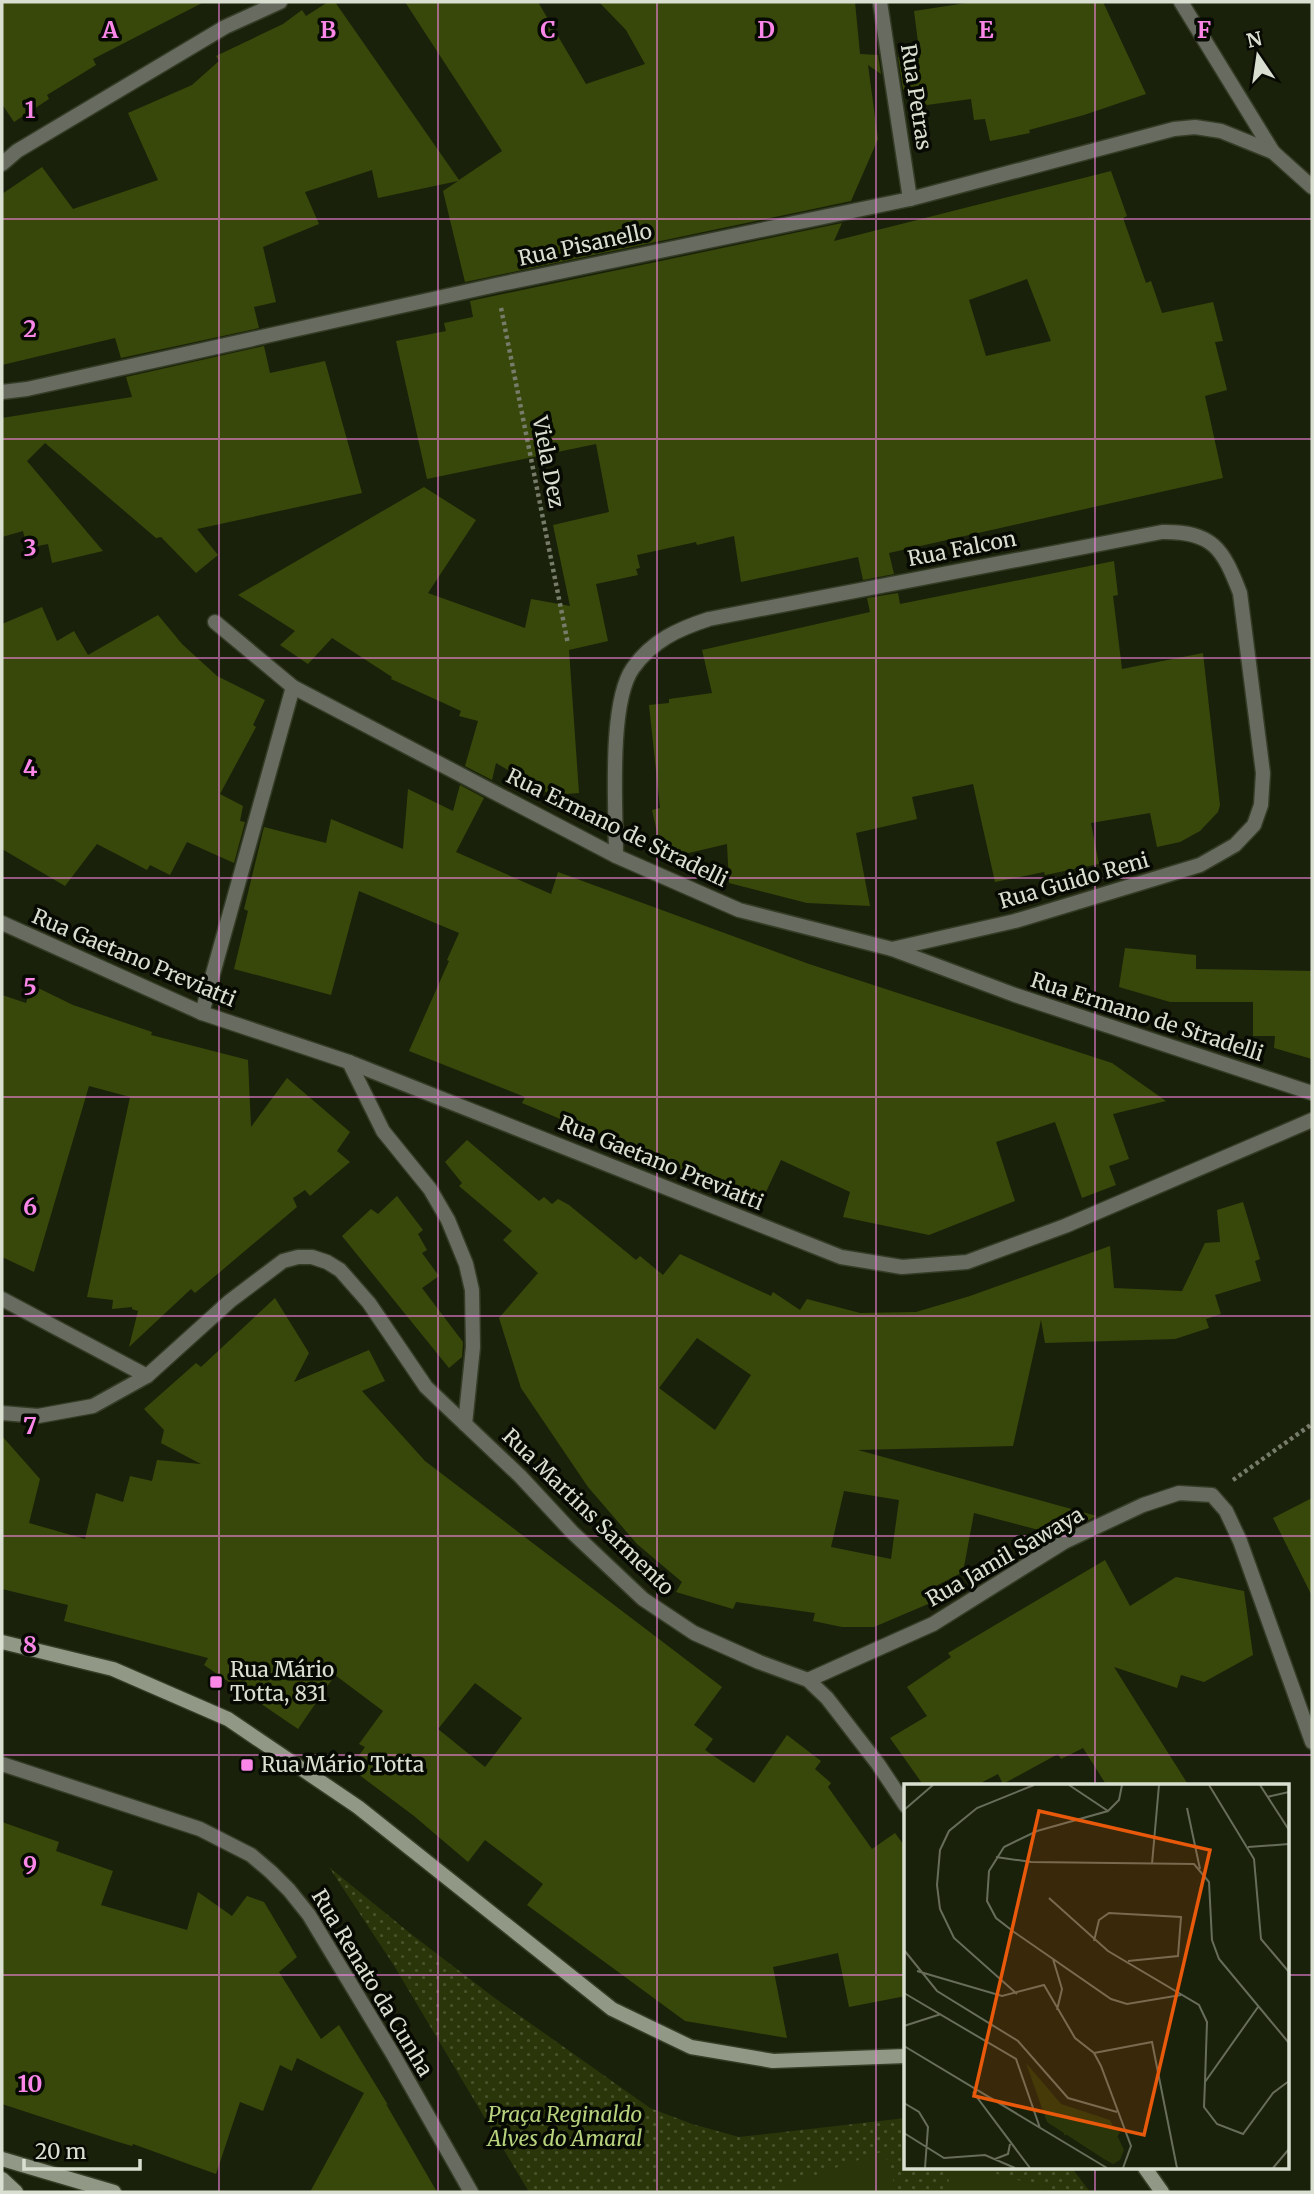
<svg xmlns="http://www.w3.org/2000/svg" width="1314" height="2194" font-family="Merriweather,serif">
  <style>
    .park { fill: url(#park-dots) }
    .pitch { fill: #2a3609 }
    .building { fill: #38480a; fill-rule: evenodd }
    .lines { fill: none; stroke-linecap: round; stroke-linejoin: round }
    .lane-casing { stroke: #353c26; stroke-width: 17 }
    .street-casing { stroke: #353c26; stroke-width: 17 }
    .secondary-casing { stroke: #353c26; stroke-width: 17 }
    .path { stroke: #767c69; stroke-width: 4.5; stroke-dasharray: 3.5 3.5; stroke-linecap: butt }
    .lane { stroke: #676b60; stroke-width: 14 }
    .street { stroke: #676b60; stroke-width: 14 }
    .secondary { stroke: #919885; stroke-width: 14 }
    .grid { fill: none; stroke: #fa87e7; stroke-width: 2; stroke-opacity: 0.55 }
    .poi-dot { fill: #fa87e7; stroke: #070a03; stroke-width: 2.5 }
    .labels { text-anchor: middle; stroke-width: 7; stroke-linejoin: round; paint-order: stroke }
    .street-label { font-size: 21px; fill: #dae0d1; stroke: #070a03 }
    .poi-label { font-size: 21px; fill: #dae0d1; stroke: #070a03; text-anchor: start }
    .park-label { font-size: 21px; font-style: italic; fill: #b8d37d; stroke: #070a03 }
    .inset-road { fill: none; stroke: #676d5a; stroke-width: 2 }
    .view { fill: #e8590c; fill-opacity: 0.15; stroke: #e8590c; stroke-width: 3.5 }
    .inset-edge { fill: none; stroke: #dae0d1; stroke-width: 3.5 }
    .grid-label { font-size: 23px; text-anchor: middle; font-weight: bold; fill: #fa87e7; stroke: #070a03; stroke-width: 7; stroke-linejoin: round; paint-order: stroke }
  </style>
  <defs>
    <pattern id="park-dots" width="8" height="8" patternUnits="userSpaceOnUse" patternTransform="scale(1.75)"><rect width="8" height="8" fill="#2a3609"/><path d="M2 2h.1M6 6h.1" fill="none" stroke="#48532c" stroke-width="1.8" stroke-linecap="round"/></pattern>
  </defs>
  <rect width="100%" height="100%" fill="#1a210a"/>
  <polygon class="park" points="329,1867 411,1934 496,1999 650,2108 692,2124 739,2137 906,2118 906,2168 1072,2168 1090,2192 529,2192 393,1964"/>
  <g class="pitch">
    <polygon points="884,2151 897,2192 767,2192"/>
    <polygon points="953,2168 976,2168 1060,2192 945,2192"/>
  </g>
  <g class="building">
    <polygon points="2,2 204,2 93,59 96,65 47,95 49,99 14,122 2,104"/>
    <polygon points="328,2 335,2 459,180 502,151 405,2 538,2 586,84 645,64 626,30 599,2 855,2 860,54 878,55 881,74 868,65 878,139 851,201 465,282 443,191 458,181 378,198 372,170 305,192 319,224 263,247 276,302 254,307 259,328 121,358 115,338 2,365 2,194 42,167 73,209 158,180 128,113 192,85 219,61 216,56 283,24 302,10 306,16"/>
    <polygon points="973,2 1103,2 1146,94 1084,115 1029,130 1030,133 990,141 985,119 974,120 971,99 927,105 903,89 898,57 920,58 914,11"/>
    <path d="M1111 171 1127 216 1123 218 1146 283 1151 281 1162 313 1213 302 1223 341 1215 342 1227 390 1205 396 1223 478 889 553 894 574 863 580 858 557 741 582 734 536 697 545 696 542 637 555 640 568 636 569 638 575 596 584 608 641 569 650 579 793 551 795 496 763 492 780 465 766 478 721 459 716 461 711 391 679 392 677 332 638 308 664 280 645 295 631 238 595 424 487 476 520 428 593 525 628 531 599 570 606 553 525 609 512 596 444 427 479 396 341 446 331 444 323 473 317 470 301 842 223 834 241ZM1027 279 1051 341 986 356 969 300Z"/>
    <polygon points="264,346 270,373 325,361 362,493 197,529 218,555 196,573 161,537 156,538 45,443 27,461 103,551 52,563 48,544 27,548 23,531 2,537 2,418 132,397 126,377"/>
    <polygon points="1114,561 1118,595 1113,596 1122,669 1203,653 1220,805 1218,812 1200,831 1180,842 1157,847 1150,813 1091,823 1099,864 1045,875 1044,872 995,882 973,784 912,797 917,819 856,833 870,906 807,903 729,883 727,844 663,859 652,810 660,808 649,705 669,703 669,699 712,693 702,650 870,612 867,598 898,593 900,604"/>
    <polygon points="42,607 57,641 74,631 88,655 158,615 182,644 217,676 265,700 253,725 256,727 220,794 243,806 240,821 245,822 234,863 187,842 170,875 150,865 147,870 97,844 65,886 2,849 2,624"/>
    <polygon points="460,785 484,798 456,852 551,894 558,872 809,964 1112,1063 1166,1101 1113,1114 1129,1159 1109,1166 1116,1185 1082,1198 1055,1122 996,1142 1015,1201 929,1235 843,1217 850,1192 781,1160 763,1198 707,1180 522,1103 525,1097 409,1051 449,961 447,960 459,933 359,891 331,995 234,969 248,911 244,909 264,827 326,843 331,819 403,849 408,789 453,811"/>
    <polygon points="1125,948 1196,955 1196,969 1312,971 1312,1059 1274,1048 1275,1036 1253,1036 1253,1002 1170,1002 1119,987"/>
    <polygon points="32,985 73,1005 152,1032 151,1035 248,1060 251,1127 287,1078 350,1132 337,1151 350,1162 310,1196 305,1190 293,1198 297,1207 195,1293 191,1289 129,1347 138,1311 132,1309 132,1307 112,1309 113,1300 87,1297 130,1097 89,1086 34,1272 2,1257 2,995 26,1003"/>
    <path d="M467 1140 539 1201 544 1197 552 1204 558 1199 569 1205 636 1260 640 1256 663 1275 680 1254 771 1296 773 1292 800 1310 807 1299 860 1313 916 1312 970 1296 1110 1246 1114 1288 1182 1291 1205 1243 1220 1242 1217 1210 1243 1202 1260 1259 1255 1261 1261 1281 1215 1295 1221 1314 1206 1319 1209 1328 1175 1339 1045 1343 1041 1320 1013 1446 858 1450 1097 1516 1058 1535 974 1513 963 1572 930 1589 928 1604 874 1627H842L813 1621 815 1613 736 1602 733 1609 676 1592 682 1582 637 1544 588 1487 521 1388 499 1318 538 1273 503 1240 512 1231 459 1186 462 1183 445 1162ZM697 1338 751 1375 715 1430 659 1388ZM844 1491 899 1500 891 1559 831 1547Z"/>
    <polygon points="397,1196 423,1230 418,1234 427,1250 422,1253 439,1276 422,1288 463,1342 462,1357 449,1368 342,1236 371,1209 378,1214"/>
    <path d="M275 1298 309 1353 294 1382 369 1350 385 1381 362 1391 425 1461 722 1687 694 1725 713 1739 705 1750 754 1783 787 1735 821 1761 815 1769 831 1783 828 1787 872 1849 895 1833 906 1848V1996L849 2007 838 1953 773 1967 787 2038 685 2021 527 1905 543 1884 485 1840 468 1862 414 1816 350 1768 365 1747 359 1744 383 1711 335 1675 298 1729 204 1665 208 1658 64 1621 68 1605 2 1589V1436L40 1479 29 1523 85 1539 96 1493 123 1502 130 1476 152 1481 157 1460 201 1464 161 1443 164 1430 144 1409 196 1363 201 1367ZM475 1683 522 1718 485 1767 438 1729Z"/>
    <polygon points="1312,1498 1312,1596 1273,1518"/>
    <polygon points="1105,1560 1130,1606 1176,1577 1244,1591 1253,1655 1204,1682 1181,1675 1177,1688 1114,1667 1189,1786 1107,1786 1083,1748 1061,1759 1058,1754 1003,1784 998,1774 975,1786 924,1786 890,1738 927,1716 907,1687 951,1657 948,1653"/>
    <polygon points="2,1822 59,1842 56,1851 113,1871 101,1905 187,1930 198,1892 232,1916 247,1896 264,1902 297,1957 279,1972 321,2039 339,2025 388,2105 386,2104 437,2192 310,2192 364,2093 297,2058 292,2071 280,2065 263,2111 240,2102 216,2174 133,2144 132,2146 115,2141 2,2104"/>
  </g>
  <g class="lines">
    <defs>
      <polyline id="lane" points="202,1013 293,687"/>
      <g id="street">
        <polyline points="880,2 910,199"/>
        <polyline points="1181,2 1273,152"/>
        <polyline points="2,164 17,151 225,27 280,2"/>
        <polyline points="2,392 27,389 496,285 910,199 1174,129 1195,127 1221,131 1273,152 1312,187"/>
        <polyline points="215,622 293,687 616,856 739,910 892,949 1015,995 1312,1093"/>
        <path d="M616 856C616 811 608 703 633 668 652 641 678 629 709 619L1162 532C1213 531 1223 549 1240 593L1263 773 1261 805 1254 825 1235 845 1200 865 1015 921 892 949"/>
        <polyline points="2,923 202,1013 349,1062 841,1257 902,1267 967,1262 1065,1226 1312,1120"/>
        <polyline points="349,1062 383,1131 430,1189 448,1220 466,1264 472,1290 473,1347 465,1424"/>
        <polyline points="2,1299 147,1376"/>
        <polyline points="2,1413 38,1416 93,1406 147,1376 230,1301 283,1261 298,1257 312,1257 327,1262 340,1270 369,1303 426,1387 520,1476 572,1532 643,1599 694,1633 759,1662 808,1680 827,1698 878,1764 906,1806"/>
        <polyline points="808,1680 933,1624 1064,1542 1143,1505 1179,1493 1212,1495 1226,1511 1240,1541 1312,1742"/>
        <polyline points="2,1764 200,1829 251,1855 271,1872 289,1890 309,1915 394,2056 471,2192"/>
      </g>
      <g id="secondary">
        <polyline points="2,1642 113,1669 228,1719 358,1807 612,2009 691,2047 773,2061 906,2056"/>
        <polyline points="2,2159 114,2192"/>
        <polyline points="1145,2168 1162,2192"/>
        <polyline points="2,2179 16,2192"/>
      </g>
    </defs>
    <use href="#lane" class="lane-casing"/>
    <use href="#street" class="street-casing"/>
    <use href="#secondary" class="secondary-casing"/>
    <g class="path">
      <polyline points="501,308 568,644"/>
      <polyline points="1233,1480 1312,1424"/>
    </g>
    <use href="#lane" class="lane"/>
    <use href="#street" class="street"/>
    <use href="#secondary" class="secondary"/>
  </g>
  <path class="grid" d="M219 2V2192M438 2V2192M657 2V2192M876 2V2192M1095 2V1786M2 219H1312M2 439H1312M2 658H1312M2 878H1312M2 1097H1312M2 1316H1312M2 1536H1312M2 1755H1312M2 1975H906M1288 1975H1312M1095 2168V2192"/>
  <g class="poi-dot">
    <rect x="209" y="1675" width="14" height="14" rx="3.5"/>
    <rect x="240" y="1758" width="14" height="14" rx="3.5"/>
  </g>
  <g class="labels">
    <g class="street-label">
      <text transform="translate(916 97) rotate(81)" y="7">Rua Petras</text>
      <text transform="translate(585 245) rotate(-12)" y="7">Rua Pisanello</text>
      <text transform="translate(548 462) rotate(79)" y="7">Viela Dez</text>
      <text transform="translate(962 549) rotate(-11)" y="7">Rua Falcon</text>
      <text transform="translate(617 828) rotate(26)" y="7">Rua Ermano de Stradelli</text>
      <text transform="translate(1074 881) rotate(-16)" y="7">Rua Guido Reni</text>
      <text transform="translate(134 958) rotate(23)" y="7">Rua Gaetano Previatti</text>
      <text transform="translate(1147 1017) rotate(18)" y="7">Rua Ermano de Stradelli</text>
      <text transform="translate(661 1163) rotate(22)" y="7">Rua Gaetano Previatti</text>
      <text transform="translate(588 1512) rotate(44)" y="7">Rua Martins Sarmento</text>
      <text transform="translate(1005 1557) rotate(-30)" y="7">Rua Jamil Sawaya</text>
      <text transform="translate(372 1983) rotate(59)" y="7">Rua Renato da Cunha</text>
    </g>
    <g class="poi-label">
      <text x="230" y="1677">Rua Mário<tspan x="230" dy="24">Totta, 831</tspan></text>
      <text x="261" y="1772">Rua Mário Totta</text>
    </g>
    <g class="park-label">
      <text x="565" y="2122">Praça Reginaldo<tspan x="565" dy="24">Alves do Amaral</tspan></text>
    </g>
  </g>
  <g transform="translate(904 1784)">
    <rect width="385" height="385" fill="#1a210a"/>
    <path d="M122 279 157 320 206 336 220 366 216 376 209 380 200 375 143 338Z" fill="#2a3609"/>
    <path d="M186 333 187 348 195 336 216 348 205 366 184 354 187 349 160 351 159 336Z" fill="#2a3609"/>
    <path class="inset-road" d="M165 1 204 27M218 1 215 16 204 27 133 47 100 63 85 87 83 117 92 134 110 148 207 215 223 220 277 211M305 1 350 75 357 155 385 188M356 1 385 46M363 13 385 8M283 24 296 85M0 26 29 1M344 63 385 60M92 73 127 78 290 80 305 98 308 156 315 175 385 259M248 80 255 1M145 114 204 167 295 221 303 238 301 298M190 157 195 136 205 129 277 133 274 172 224 177M0 166 33 207 114 257 164 314 213 328M149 175 158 205 153 226M13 187 98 212 140 201 171 254 190 269 197 282 227 362 219 384M0 209 112 275 136 344M113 210 50 154 36 125 33 101 36 66 45 47 73 24 130 1M354 223 301 298 300 323 313 340 339 350 369 309 385 297M0 242 37 230M0 262 203 384M190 269 248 258 273 384M69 308 126 384M0 319 15 328 24 343 21 384M0 349 40 374 81 371 111 384M91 375 104 370 106 360M369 384 385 365"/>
    <path class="view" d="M135 27 306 66 240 351 70 312Z"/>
    <rect width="385" height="385" class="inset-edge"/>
  </g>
  <g class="grid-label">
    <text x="110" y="38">A</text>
    <text x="328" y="38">B</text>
    <text x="548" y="38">C</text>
    <text x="766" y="38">D</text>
    <text x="986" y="38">E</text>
    <text x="1204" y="38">F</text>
    <text x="30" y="118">1</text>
    <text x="30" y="337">2</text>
    <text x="30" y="556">3</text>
    <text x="30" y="776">4</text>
    <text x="30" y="995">5</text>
    <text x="30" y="1215">6</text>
    <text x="30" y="1434">7</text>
    <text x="30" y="1653">8</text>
    <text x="30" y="1873">9</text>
    <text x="30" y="2092">10</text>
  </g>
  <rect width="1314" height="2194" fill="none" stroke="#dae0d1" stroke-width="7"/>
  <g transform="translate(1258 56) rotate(347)" stroke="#070a03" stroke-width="5" paint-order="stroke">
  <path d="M0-5L12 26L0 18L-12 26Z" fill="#dae0d1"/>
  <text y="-10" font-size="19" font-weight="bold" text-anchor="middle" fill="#dae0d1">N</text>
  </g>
  <path d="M24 2159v10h116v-10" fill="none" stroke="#dae0d1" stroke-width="3.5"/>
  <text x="35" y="2159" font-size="21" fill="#dae0d1" stroke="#070a03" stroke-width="5" paint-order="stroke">20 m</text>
</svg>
